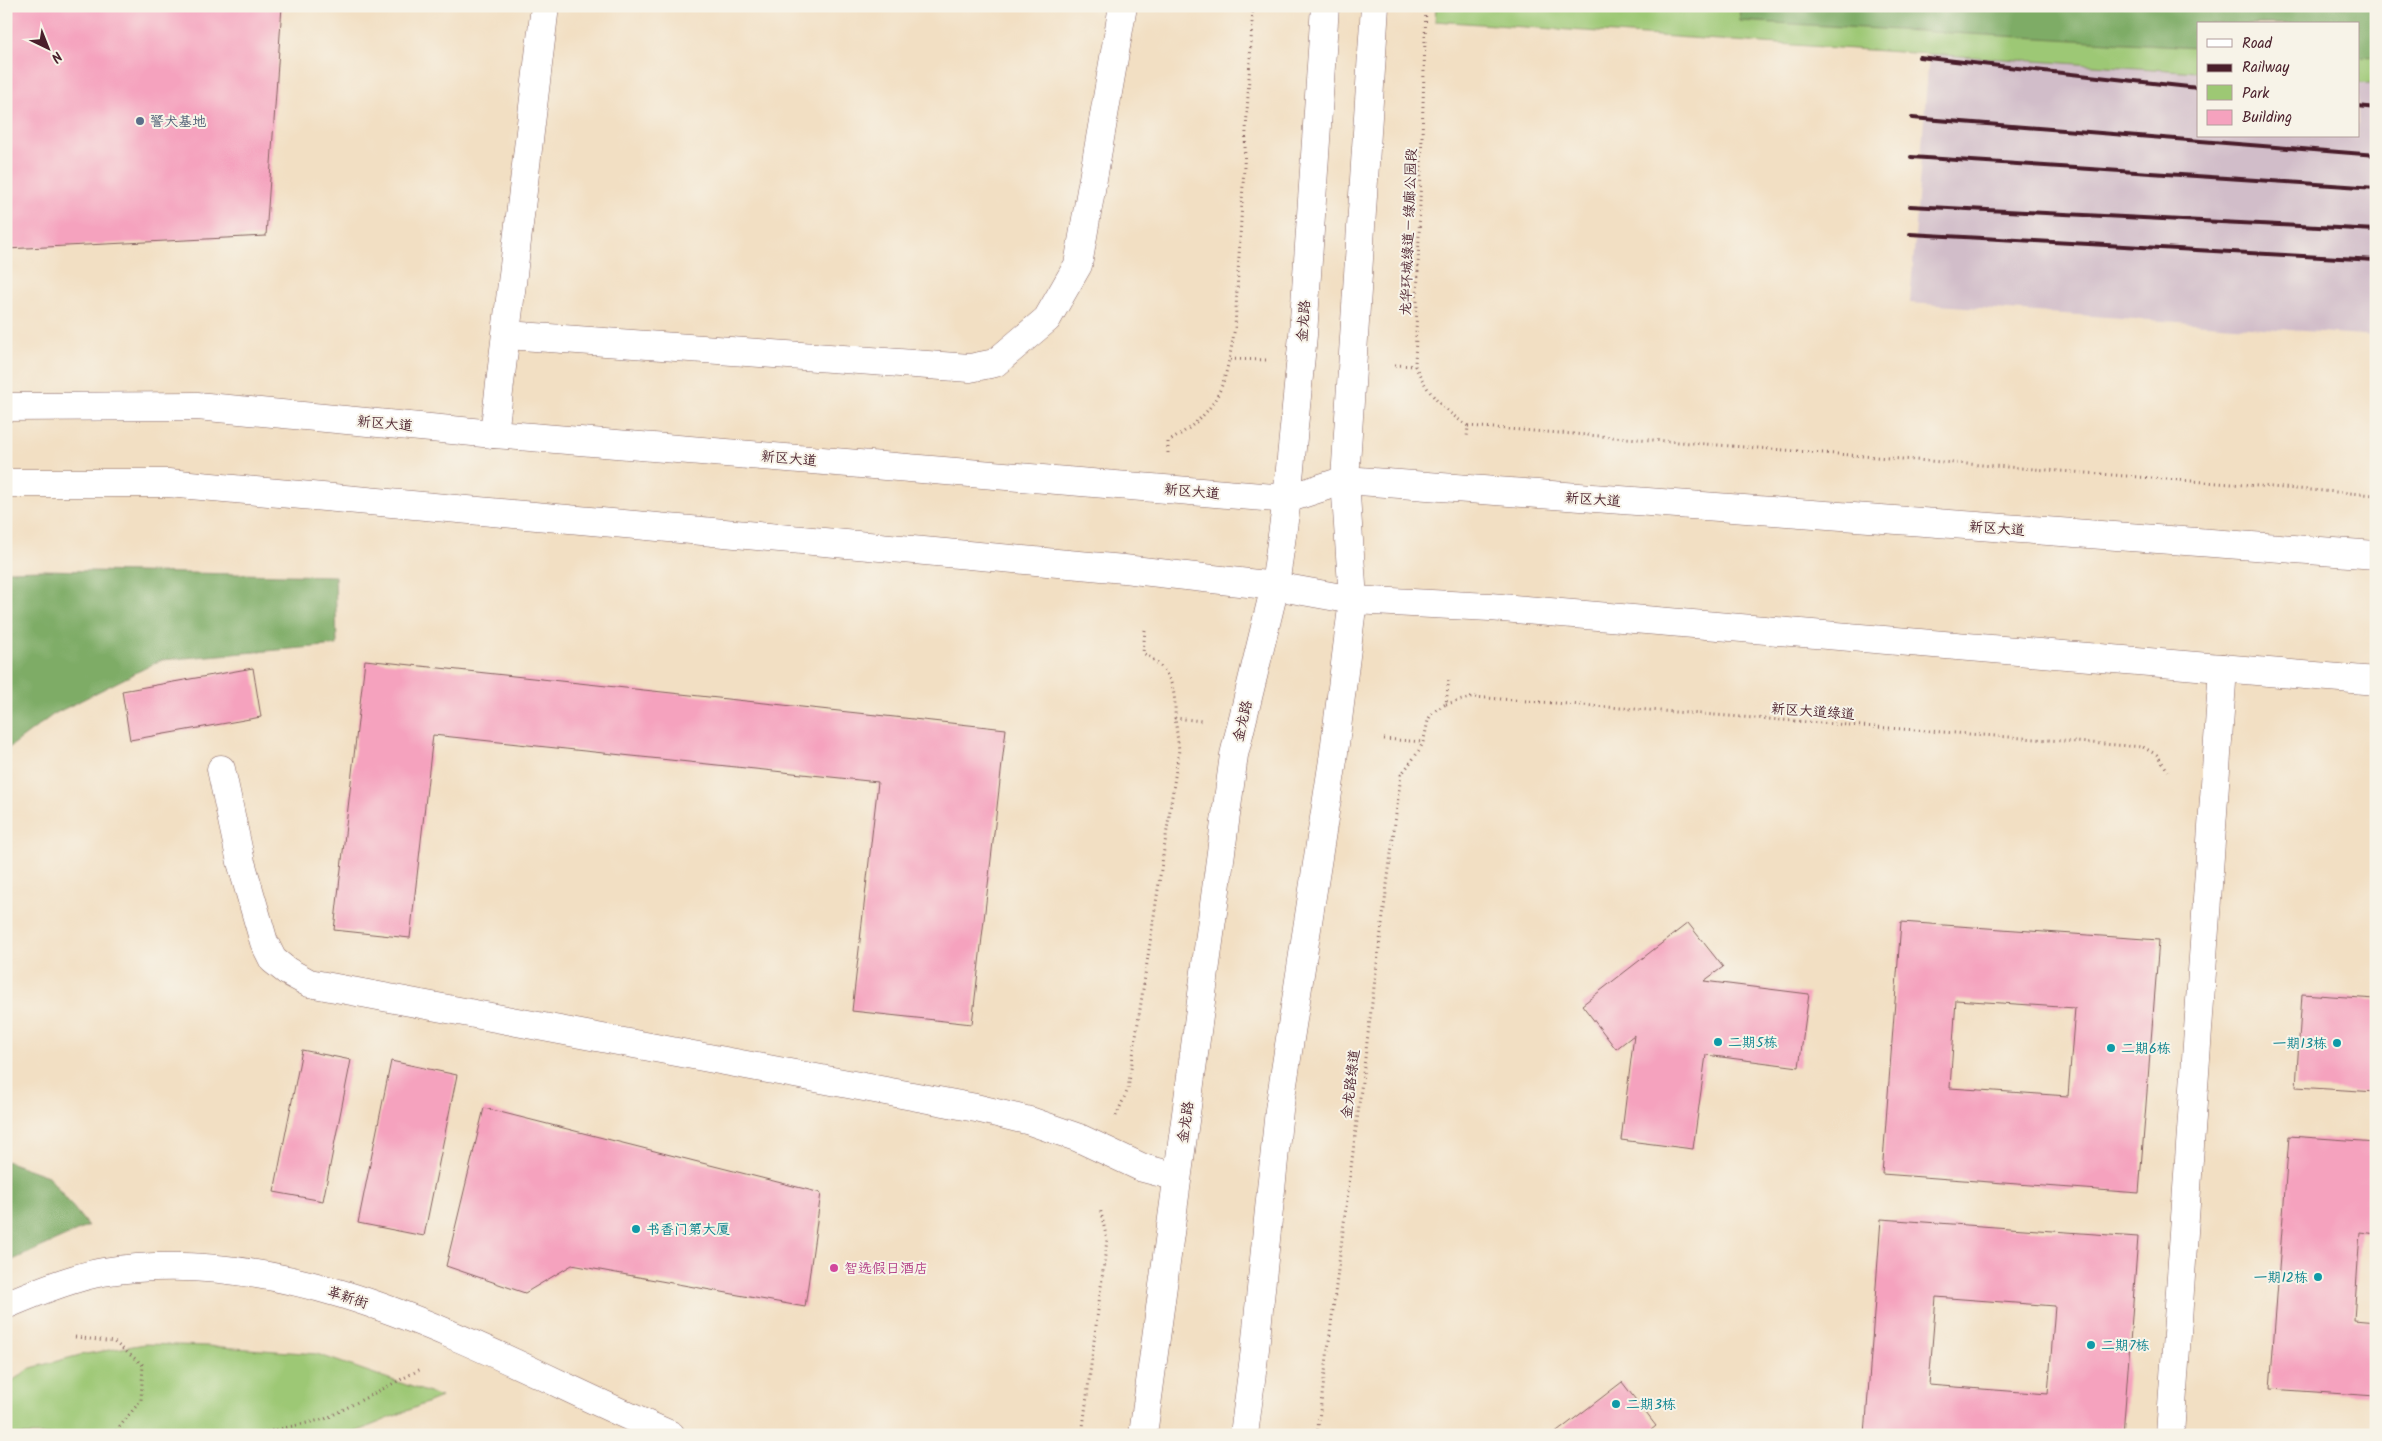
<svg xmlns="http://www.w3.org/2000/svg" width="2382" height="1441" font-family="Kalam,'LXGW WenKai TC',sans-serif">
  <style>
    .industrial { fill: #d1bdc9 }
    .green { fill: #9dc874; stroke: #747450 }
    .forest { fill: #7eac66; stroke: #646648 }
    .building { fill: #f5a2be; fill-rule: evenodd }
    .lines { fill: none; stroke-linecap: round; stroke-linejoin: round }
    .minor-casing { stroke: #856260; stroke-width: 29 }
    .major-casing { stroke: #856260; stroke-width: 29 }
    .path { stroke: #856260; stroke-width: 3; stroke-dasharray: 1 4; stroke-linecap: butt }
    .minor { stroke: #fff; stroke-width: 28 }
    .major { stroke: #fff; stroke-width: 28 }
    .rail { stroke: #4a1f2b; stroke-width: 4 }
    .service-dot { fill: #5c6f8a; stroke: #f7f3e8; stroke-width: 2 }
    .culture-dot { fill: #0f9aa8; stroke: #f7f3e8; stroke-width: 2 }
    .hotel-dot { fill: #d1479c; stroke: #f7f3e8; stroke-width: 2 }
    .labels { text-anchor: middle; stroke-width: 4; stroke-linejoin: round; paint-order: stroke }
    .service-label { font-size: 14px; fill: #4e5e75; stroke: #f7f3e8; text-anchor: start }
    .street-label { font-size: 14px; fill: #4a1f2b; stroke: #f7f3e8 }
    .culture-label { font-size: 14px; fill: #0d838f; stroke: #f7f3e8; text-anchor: start }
    .hotel-label { font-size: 14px; fill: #b23c85; stroke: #f7f3e8; text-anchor: start }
  </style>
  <rect width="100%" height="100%" fill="#f7f3e8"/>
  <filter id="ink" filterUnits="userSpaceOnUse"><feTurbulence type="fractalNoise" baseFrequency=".02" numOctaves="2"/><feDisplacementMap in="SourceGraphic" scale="10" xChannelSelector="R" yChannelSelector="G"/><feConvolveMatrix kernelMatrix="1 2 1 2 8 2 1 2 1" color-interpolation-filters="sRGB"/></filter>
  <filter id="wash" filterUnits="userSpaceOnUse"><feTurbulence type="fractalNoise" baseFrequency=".0096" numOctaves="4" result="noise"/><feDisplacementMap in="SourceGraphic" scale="20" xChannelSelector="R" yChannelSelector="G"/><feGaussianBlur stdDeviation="1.12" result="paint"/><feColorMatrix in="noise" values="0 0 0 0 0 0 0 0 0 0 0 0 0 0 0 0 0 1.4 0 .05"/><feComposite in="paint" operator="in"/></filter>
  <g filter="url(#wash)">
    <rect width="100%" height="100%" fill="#f2dfc3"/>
    <polygon class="industrial" points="1929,54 2198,72 2198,136 2358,136 2358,83 2376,84 2376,336 1910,303"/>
    <g class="green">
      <polygon points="1436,6 2376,6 2376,84 2358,83 2358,24 2198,24 2198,72 1435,21"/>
      <polygon points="145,1344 207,1346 317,1354 441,1397 348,1435 6,1435 6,1385 31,1368 80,1355"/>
    </g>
    <g class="forest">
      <polygon points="1739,6 2376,6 2376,57 2358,56 2358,24 2198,24 2198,47 1740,21"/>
      <polygon points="42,570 335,576 337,645 161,660 54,714 6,750 6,571"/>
      <polygon points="6,1161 48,1176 88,1226 6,1263"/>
    </g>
    <g id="blocks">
      <g class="building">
        <polygon points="6,6 282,6 266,236 6,249"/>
        <polygon points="365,660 1006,729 972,1024 852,1011 878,782 433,735 410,938 334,930"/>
        <polygon points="253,668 261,717 130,740 122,691"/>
        <path d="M1901 922 2159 940 2139 1193 1882 1174ZM1956 1000 2075 1008 2068 1096 1950 1088Z"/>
        <polygon points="1688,923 1723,967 1704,981 1809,994 1799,1067 1706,1055 1693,1149 1621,1140 1634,1035 1616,1049 1582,1005"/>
        <polygon points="2302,994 2376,999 2376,1092 2296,1087"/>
        <polygon points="302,1050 351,1060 323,1201 274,1192"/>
        <polygon points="391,1061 457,1075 424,1236 358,1223"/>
        <polygon points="484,1108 821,1193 805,1307 572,1265 525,1293 446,1266"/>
        <polygon points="2289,1136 2376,1142 2376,1234 2360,1232 2354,1320 2376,1322 2376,1396 2270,1389"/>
        <path d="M1881 1219 2138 1237 2123 1435H1865ZM1936 1297 2055 1306 2048 1394 1929 1385Z"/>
        <polygon points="1622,1382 1656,1426 1645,1435 1553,1435"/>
      </g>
    </g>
  </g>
  <g filter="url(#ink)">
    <use href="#blocks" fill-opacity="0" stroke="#856260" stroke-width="1"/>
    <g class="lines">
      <defs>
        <g id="minor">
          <polyline points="507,335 970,368 995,363 1047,319 1078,265 1123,6"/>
          <polyline points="494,434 545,6"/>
          <polyline points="221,769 241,862 264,942 273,960 287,971 309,983 976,1108 1030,1121 1079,1138 1143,1168 1177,1177"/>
          <path d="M6 1305C34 1293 74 1277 103 1272 307 1240 492 1358 671 1435"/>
          <polyline points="2170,1435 2223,668"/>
        </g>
        <g id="major">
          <polyline points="6,407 197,406 494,434 1287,499 1345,480 2376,555"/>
          <polyline points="6,483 168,483 1124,569 1275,586 1353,600 1490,607 2376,681"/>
          <polyline points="1143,1435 1234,755 1275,586 1287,499 1303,335 1325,6"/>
          <polyline points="1244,1435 1255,1349 1279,1110 1333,760 1353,600 1345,480 1375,6"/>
        </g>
      </defs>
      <use href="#minor" class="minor-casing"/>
      <use href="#major" class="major-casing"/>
      <g class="path">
        <path d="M1426 6 1415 366C1430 396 1440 407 1468 426L1467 437"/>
        <polyline points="1230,359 1266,360"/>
        <polyline points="1395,365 1415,366"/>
        <polyline points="1468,426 2376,495"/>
        <path d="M1168 453V442C1222 410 1225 385 1235 327L1253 6"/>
        <path d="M1145 630 1143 653C1171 669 1176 688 1175 718L1202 721"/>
        <polyline points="1446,704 1474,697 2143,747 2157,755 2168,771"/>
        <polyline points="1384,739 1423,742"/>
        <polyline points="1116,1116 1128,1089 1179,750 1175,718"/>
        <polyline points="75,1337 114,1342 143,1365 141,1400 113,1435"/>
        <polyline points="252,1435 325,1419 421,1369"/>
        <polyline points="1082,1435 1107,1240 1100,1208"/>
        <path d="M1317 1435 1401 775C1408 765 1419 753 1423 742 1430 720 1423 717 1446 704L1449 678"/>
      </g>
      <use href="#minor" class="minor"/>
      <use href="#major" class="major"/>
      <g class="rail">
        <polyline points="1919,57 2198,88"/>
        <polyline points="2358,106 2376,108"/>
        <polyline points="1912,118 2376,155"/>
        <polyline points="1911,157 2376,188"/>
        <polyline points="1910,206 2376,230"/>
        <polyline points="1910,234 2376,260"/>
      </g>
    </g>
  </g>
  <circle class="service-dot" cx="140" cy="121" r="5"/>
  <g class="culture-dot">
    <circle cx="1718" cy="1042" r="5"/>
    <circle cx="2337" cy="1043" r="5"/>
    <circle cx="2111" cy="1048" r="5"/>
    <circle cx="636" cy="1229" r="5"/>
    <circle cx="2318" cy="1277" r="5"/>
    <circle cx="2091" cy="1345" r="5"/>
    <circle cx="1616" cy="1404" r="5"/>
  </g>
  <circle class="hotel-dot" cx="834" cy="1268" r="5"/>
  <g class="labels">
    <g class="service-label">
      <text x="150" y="126">警犬基地</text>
    </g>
    <g class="street-label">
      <text transform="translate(1408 232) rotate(-88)" y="5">龙华环城绿道－绿廊公园段</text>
      <text transform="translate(1303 321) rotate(-86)" y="5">金龙路</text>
      <text transform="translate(385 423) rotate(5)" y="5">新区大道</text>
      <text transform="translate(789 458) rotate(5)" y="5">新区大道</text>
      <text transform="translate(1192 491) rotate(5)" y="5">新区大道</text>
      <text transform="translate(1593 499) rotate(4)" y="5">新区大道</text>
      <text transform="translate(1997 528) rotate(4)" y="5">新区大道</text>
      <text transform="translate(1813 711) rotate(4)" y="5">新区大道绿道</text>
      <text transform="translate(1242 721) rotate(-77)" y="5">金龙路</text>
      <text transform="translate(1350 1084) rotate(-83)" y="5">金龙路绿道</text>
      <text transform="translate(1185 1122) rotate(-82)" y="5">金龙路</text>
      <text transform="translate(348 1297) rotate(18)" y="5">革新街</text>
    </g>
    <g class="culture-label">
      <text x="1728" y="1047">二期5栋</text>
      <text x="2327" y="1048" text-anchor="end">一期13栋</text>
      <text x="2121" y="1053">二期6栋</text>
      <text x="646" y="1234">书香门第大厦</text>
      <text x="2308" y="1282" text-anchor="end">一期12栋</text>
      <text x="2101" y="1350">二期7栋</text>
      <text x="1626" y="1409">二期3栋</text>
    </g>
    <g class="hotel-label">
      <text x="844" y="1273">智选假日酒店</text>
    </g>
  </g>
  <rect width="2382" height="1441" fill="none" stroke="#f7f3e8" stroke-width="25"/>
  <rect x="2197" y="22" width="162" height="115" fill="#f7f3e8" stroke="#b29e9c"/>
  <rect x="2207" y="39" width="25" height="8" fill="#ffffff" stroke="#b29e9c"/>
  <text x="2242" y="48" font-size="15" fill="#4a1f2b">Road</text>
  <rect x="2207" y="64" width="25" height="8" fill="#4a1f2b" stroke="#b29e9c"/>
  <text x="2242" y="72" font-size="15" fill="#4a1f2b">Railway</text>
  <rect x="2207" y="85" width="25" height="15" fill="#9dc874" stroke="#b29e9c"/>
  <text x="2242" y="98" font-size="15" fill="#4a1f2b">Park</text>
  <rect x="2207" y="110" width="25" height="15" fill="#f5a2be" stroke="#b29e9c"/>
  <text x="2242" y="122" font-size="15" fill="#4a1f2b">Building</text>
  <g transform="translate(48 48) rotate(137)" stroke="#f7f3e8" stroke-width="4" paint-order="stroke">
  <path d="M0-4L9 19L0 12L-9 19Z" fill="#4a1f2b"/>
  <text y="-8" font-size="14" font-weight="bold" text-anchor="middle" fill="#4a1f2b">N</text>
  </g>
</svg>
